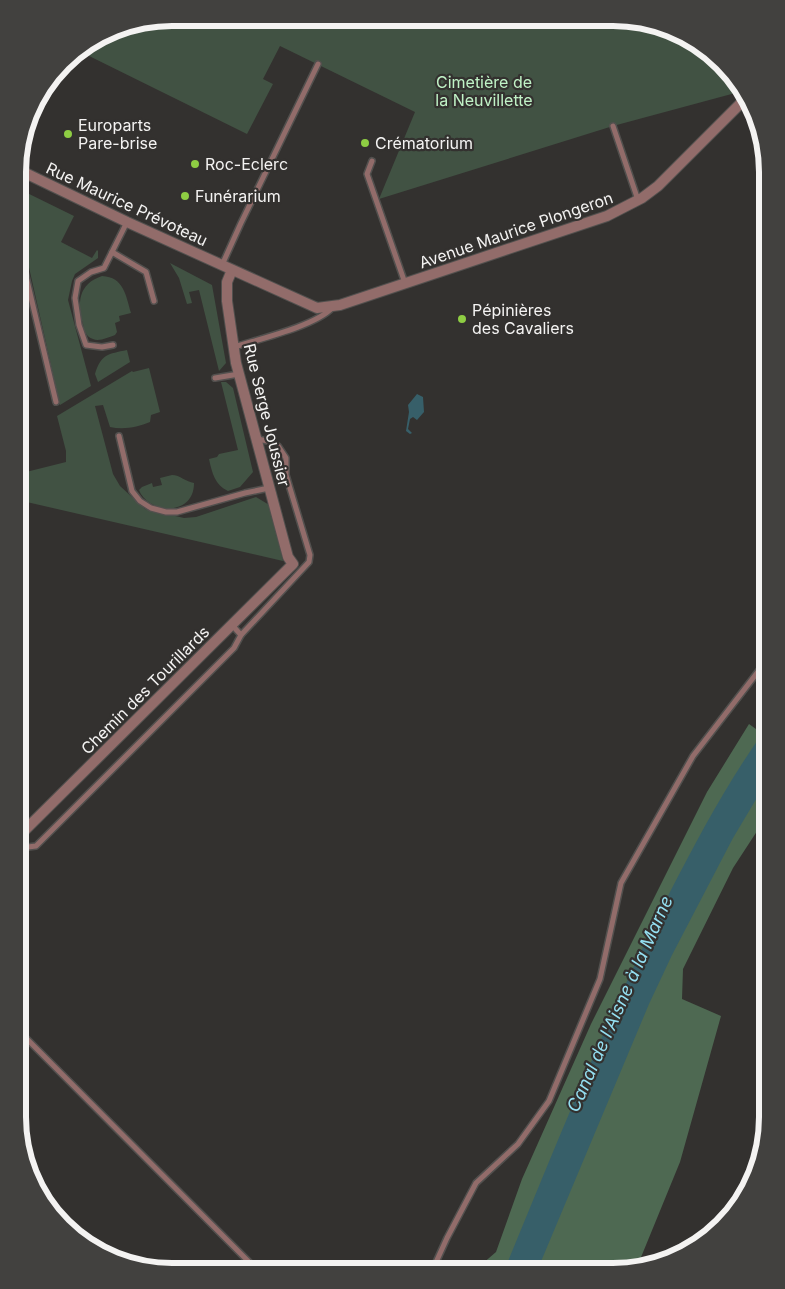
<svg xmlns="http://www.w3.org/2000/svg" width="785" height="1289" font-family="Inter,sans-serif">
  <style>
    .green { fill: #415243 }
    .forest { fill: #4e6952 }
    .water { fill: #375f69 }
    .lines { fill: none; stroke-linecap: round; stroke-linejoin: round }
    .service-casing { stroke: #52504e; stroke-width: 8 }
    .minor-casing { stroke: #52504e; stroke-width: 12 }
    .tertiary-casing { stroke: #52504e; stroke-width: 12 }
    .service { stroke: #926c6a; stroke-width: 5 }
    .minor { stroke: #926c6a; stroke-width: 10 }
    .tertiary { stroke: #926c6a; stroke-width: 10 }
    .poi-dot { fill: #8ecd43; stroke: #33312f; stroke-width: 2 }
    .labels { text-anchor: middle; stroke-width: 4.5; stroke-linejoin: round; paint-order: stroke }
    .park-label { font-size: 16px; fill: #c0f2c6; stroke: #33312f }
    .poi-label { font-size: 16px; fill: #f4f3f2; stroke: #33312f; text-anchor: start }
    .street-label { font-size: 16px; fill: #f4f3f2; stroke: #33312f }
    .water-label { font-size: 18px; font-style: italic; fill: #94dff1; stroke: #33312f }
    .rim { fill: none; stroke: #f4f3f2; stroke-width: 6 }
  </style>
  <rect width="100%" height="100%" fill="#33312f"/>
  <g class="green">
    <polygon points="173,18 633,19 707,50 739,92 613,126 379,199 415,112 280,46 263,79 273,84 247,134 79,51 114,29"/>
    <polygon points="19,189 74,216 61,242 92,258 97,250 98,251 98,258 75,274 72,281 68,300 91,386 60,405 19,223"/>
    <polygon points="170,263 212,285 226,363 219,371 199,290 189,292 192,303 187,304 179,278"/>
    <path d="M102 276C124 277 126 296 131 313L119 316 120 321 115 323 117 332 115 335C109 337 99 342 93 339 86 337 84 330 83 324 77 303 78 284 102 276Z"/>
    <path d="M127 350 130 362 98 382 95 374C101 354 108 354 127 350Z"/>
    <path d="M149 368 160 412 151 415 150 422C138 427 124 430 110 427L103 405 95 406 113 474 120 486 145 509 184 518 196 517 256 497 271 506 283 561 18 500V474L66 462V451L57 416 132 371 133 372Z"/>
    <path d="M221 382H226L233 388 253 472 240 487 228 491C215 485 212 473 209 459L217 457 219 454 238 450Z"/>
    <path d="M172 475C180 475 186 482 194 483 194 518 147 513 139 490L142 487 152 483 153 487 162 485 160 478Z"/>
  </g>
  <polygon class="forest" points="749,724 767,737 767,816 733,868 683,969 682,999 721,1016 680,1162 637,1267 613,1271 474,1271 496,1252 522,1179 591,1024 707,792"/>
  <g class="water">
    <polygon points="417,394 423,397 424,412 417,420 413,417 410,419 408,429 412,433 410,434 406,431 409,412 408,405"/>
    <path d="M767 727V781L733 838 672 955 649 1004 537 1271H504C557 1143 608 1014 671 890 700 834 730 778 767 727Z"/>
  </g>
  <g class="lines">
    <defs>
      <g id="service">
        <polyline points="613,126 638,200"/>
        <polyline points="372,161 367,174 405,283"/>
        <polyline points="19,247 56,402"/>
        <polyline points="112,252 146,272 154,301"/>
        <polyline points="222,265 241,223 318,64"/>
        <polyline points="113,345 102,347 86,345 79,325 75,298 78,281 91,272 104,268 127,222"/>
        <path d="M234 347C259 339 315 326 332 308"/>
        <polyline points="215,378 239,374"/>
        <polyline points="119,436 132,491 140,501 151,508 166,512 177,512 245,493 269,488"/>
        <polyline points="241,635 309,562 310,555 286,475 286,458 278,446 268,441 257,439"/>
        <polyline points="18,842 28,847 36,846 234,648 241,635 232,625"/>
        <polyline points="18,1030 257,1270"/>
        <polyline points="432,1271 447,1238 476,1183 518,1144 549,1101 600,979 621,883 693,756 767,660"/>
      </g>
      <polyline id="minor" points="18,837 293,564 288,557 236,363 227,301 227,282 232,270"/>
      <polyline id="tertiary" points="19,170 127,222 317,308 340,305 607,216 642,198 658,186 745,99"/>
    </defs>
    <use href="#service" class="service-casing"/>
    <use href="#minor" class="minor-casing"/>
    <use href="#tertiary" class="tertiary-casing"/>
    <use href="#service" class="service"/>
    <use href="#minor" class="minor"/>
    <use href="#tertiary" class="tertiary"/>
  </g>
  <g class="poi-dot">
    <circle cx="68" cy="134" r="5"/>
    <circle cx="365" cy="143" r="5"/>
    <circle cx="195" cy="164" r="5"/>
    <circle cx="185" cy="196" r="5"/>
    <circle cx="462" cy="319" r="5"/>
  </g>
  <g class="labels">
    <g class="park-label">
      <text x="484" y="88">Cimetière de<tspan x="484" dy="18">la Neuvillette</tspan></text>
    </g>
    <g class="poi-label">
      <text x="78" y="131">Europarts<tspan x="78" dy="18">Pare-brise</tspan></text>
      <text x="375" y="149">Crématorium</text>
      <text x="205" y="170">Roc-Eclerc</text>
      <text x="195" y="202">Funérarium</text>
      <text x="472" y="316">Pépinières<tspan x="472" dy="18">des Cavaliers</tspan></text>
    </g>
    <g class="street-label">
      <text transform="translate(127 204) rotate(25)" y="6">Rue Maurice Prévoteau</text>
      <text transform="translate(516 230) rotate(-19)" y="6">Avenue Maurice Plongeron</text>
      <text transform="translate(267 415) rotate(76)" y="6">Rue Serge Joussier</text>
      <text transform="translate(145 690) rotate(-45)" y="6">Chemin des Tourillards</text>
    </g>
    <g class="water-label">
      <text transform="translate(620 1004) rotate(-66)" y="6">Canal de l'Aisne à la Marne</text>
    </g>
  </g>
  <path d="M0 0H785V1289H0ZM172 26H613A146 146 0 0 1 759 172V1117A146 146 0 0 1 613 1263H172A146 146 0 0 1 26 1117V172A146 146 0 0 1 172 26Z" fill="#42413f" fill-rule="evenodd"/>
  <path class="rim" d="M172 26H613A146 146 0 0 1 759 172V1117A146 146 0 0 1 613 1263H172A146 146 0 0 1 26 1117V172A146 146 0 0 1 172 26Z"/>
</svg>
